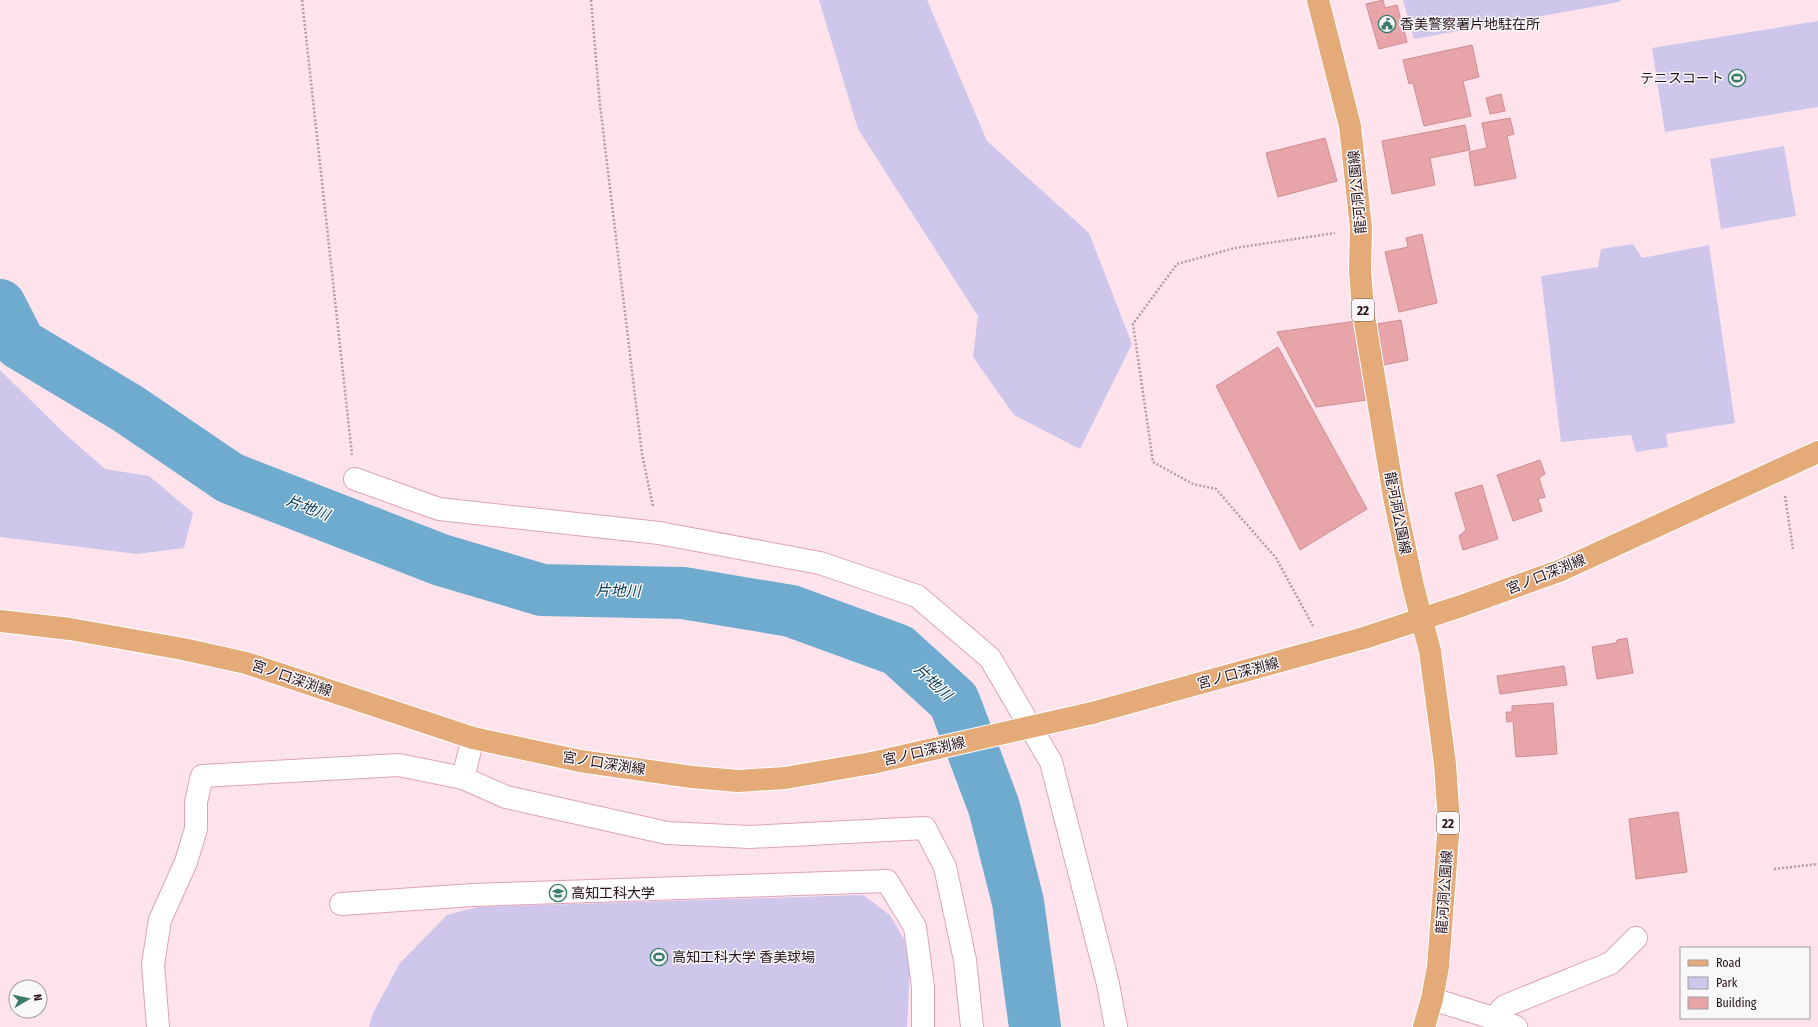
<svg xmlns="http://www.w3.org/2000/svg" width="1818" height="1027" font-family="'Fira Sans Condensed','Noto Sans JP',sans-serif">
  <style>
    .green { fill: #cec6eb }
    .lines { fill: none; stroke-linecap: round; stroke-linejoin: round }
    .river { stroke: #6fabcf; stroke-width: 52 }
    .building { fill: #e8a5a9; stroke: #ce8d91 }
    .minor-casing { stroke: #e0a2b9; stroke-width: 24 }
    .major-casing { stroke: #fff; stroke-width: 24 }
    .path { stroke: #b49aa4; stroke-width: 2.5; stroke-dasharray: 2 2; stroke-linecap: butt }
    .minor { stroke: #fff; stroke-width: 22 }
    .major { stroke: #e4aa78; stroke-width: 22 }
    .major-bridge-casing { stroke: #fff; stroke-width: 24; stroke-linecap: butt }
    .major-bridge { stroke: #e4aa78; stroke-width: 22 }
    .labels { text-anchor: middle; stroke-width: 3; stroke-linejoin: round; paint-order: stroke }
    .shield { fill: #f8f8f8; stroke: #66565d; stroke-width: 1 }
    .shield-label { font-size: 13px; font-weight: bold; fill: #28111b }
    .poi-label { font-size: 14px; fill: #28111b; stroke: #f8f8f8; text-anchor: start }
    .street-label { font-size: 14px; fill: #28111b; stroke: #f8f8f8 }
    .water-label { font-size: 15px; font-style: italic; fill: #0a3d56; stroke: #f8f8f8 }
  </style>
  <rect width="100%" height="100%" fill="#fee3ec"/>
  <g class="green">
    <polygon points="819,0 927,0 987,141 1089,233 1132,344 1080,449 1014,415 973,357 978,316 858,129"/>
    <polygon points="1403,0 1621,0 1619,2 1414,39"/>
    <polygon points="1818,21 1818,107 1665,132 1652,48"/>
    <polygon points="1784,146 1796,216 1721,229 1710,159"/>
    <polygon points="1633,244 1642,258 1709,245 1735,423 1666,434 1668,447 1636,452 1631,435 1561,442 1541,276 1598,267 1601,249"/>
    <polygon points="0,370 65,434 105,469 149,476 193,513 184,548 137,554 0,537"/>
    <polygon points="863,895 890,915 911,951 907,1027 369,1027 373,1013 400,963 447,915 477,907"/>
  </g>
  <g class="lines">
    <polyline class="river" points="0,305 20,344 127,408 230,478 441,560 542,590 683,593 791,611 898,650 954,701 994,807 1018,902 1035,1027"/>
  </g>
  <g class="building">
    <polygon points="1383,0 1385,8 1397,5 1407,42 1379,49 1366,4"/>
    <polygon points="1472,45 1479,77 1463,81 1471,116 1424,126 1413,83 1409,84 1403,60"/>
    <polygon points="1501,94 1505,111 1490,114 1486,98"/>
    <polygon points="1510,118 1514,134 1507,136 1516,178 1475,186 1469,152 1487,148 1482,123"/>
    <polygon points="1465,125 1470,150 1430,158 1435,185 1392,194 1382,141"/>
    <polygon points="1325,138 1337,181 1278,197 1266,153"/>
    <polygon points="1422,234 1437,303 1399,312 1385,252 1408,247 1406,238"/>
    <polygon points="1401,320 1408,360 1384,365 1377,324"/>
    <polygon points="1356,321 1367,400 1316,407 1277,332"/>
    <polygon points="1278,347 1367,509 1300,550 1216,386"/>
    <polygon points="1540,460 1545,474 1539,478 1545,497 1538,499 1542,511 1513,521 1497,475"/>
    <polygon points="1482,485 1498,539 1463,550 1459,536 1466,530 1455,493"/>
    <polygon points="1627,638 1633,673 1597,679 1592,647 1616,643 1617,640"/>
    <polygon points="1564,666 1567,685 1500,694 1497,676"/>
    <polygon points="1553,703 1557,754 1516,757 1513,721 1507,722 1506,712 1512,712 1512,706"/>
    <polygon points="1678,812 1687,872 1636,879 1629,819"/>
  </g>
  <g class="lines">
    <defs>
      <g id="minor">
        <polyline points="355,479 439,509 659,533 820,563 917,596 990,658 1051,762 1108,984 1116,1027"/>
        <polyline points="463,778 506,797 667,833 750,837 925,828 945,867 965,960 972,1027"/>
        <polyline points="341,904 473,895 887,881 915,927 923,987 923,1027"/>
        <polyline points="1432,999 1493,1018 1516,1027"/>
        <polyline points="1493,1018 1505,1006 1611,963 1636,938"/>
        <polyline points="158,1027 153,964 160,920 186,862 196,829 196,802 202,776 399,765 463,778 473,738"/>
      </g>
      <g id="major">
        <polyline points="1318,0 1350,126 1361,228 1360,270 1363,310 1394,497 1413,586 1430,651 1445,764 1449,822 1438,967 1432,999 1424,1027"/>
        <polyline points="0,621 70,629 183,649 246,663 473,738 580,761 692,777 738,781 785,778 872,763"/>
        <polyline points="1092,713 1364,638 1461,606 1559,571 1818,452"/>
      </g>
    </defs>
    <use href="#minor" class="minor-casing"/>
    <use href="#major" class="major-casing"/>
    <g class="path">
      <polyline points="302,0 352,455"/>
      <polyline points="591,0 600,105 642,454 653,506"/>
      <polyline points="1785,496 1793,549"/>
      <polyline points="1313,626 1276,558 1216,489 1193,484 1153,462 1133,324 1177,264 1235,248 1335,233"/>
      <polyline points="1774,869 1818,864"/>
    </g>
    <use href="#minor" class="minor"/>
    <use href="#major" class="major"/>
    <defs>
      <polyline id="major-bridge" points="872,763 1092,713"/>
    </defs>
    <use href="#major-bridge" class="major-bridge-casing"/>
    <use href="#major-bridge" class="major-bridge"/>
  </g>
  <defs>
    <symbol id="civic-ring" viewBox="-11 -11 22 22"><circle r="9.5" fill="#f8f8f8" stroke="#3a7b6b" stroke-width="1.5"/><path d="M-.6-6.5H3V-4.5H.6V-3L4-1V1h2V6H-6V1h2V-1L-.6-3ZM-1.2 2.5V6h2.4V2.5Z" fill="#3a7b6b"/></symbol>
    <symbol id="stadium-ring" viewBox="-11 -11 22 22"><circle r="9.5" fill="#f8f8f8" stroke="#3a7b6b" stroke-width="1.5"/><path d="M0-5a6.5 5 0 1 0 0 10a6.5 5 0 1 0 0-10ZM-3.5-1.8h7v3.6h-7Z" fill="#3a7b6b"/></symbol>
    <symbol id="university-ring" viewBox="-11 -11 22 22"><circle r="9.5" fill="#f8f8f8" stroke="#3a7b6b" stroke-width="1.5"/><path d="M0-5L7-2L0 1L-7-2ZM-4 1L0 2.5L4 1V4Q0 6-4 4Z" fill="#3a7b6b"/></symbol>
  </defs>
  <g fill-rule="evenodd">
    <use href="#civic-ring" x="1377" y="14" width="20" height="20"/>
    <use href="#stadium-ring" x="1727" y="68" width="20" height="20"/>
    <use href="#university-ring" x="548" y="883" width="20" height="20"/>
    <use href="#stadium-ring" x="649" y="947" width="20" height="20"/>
  </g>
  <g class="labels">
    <g class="shield">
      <rect x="1352" y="299" width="22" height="22" rx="3"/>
      <rect x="1437" y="812" width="22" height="22" rx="3"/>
    </g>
    <g class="shield-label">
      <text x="1363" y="315">22</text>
      <text x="1448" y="828">22</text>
    </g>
    <g class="poi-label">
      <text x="1400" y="29">香美警察署片地駐在所</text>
      <text x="1724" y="83" text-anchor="end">テニスコート</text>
      <text x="571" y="898">高知工科大学</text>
      <text x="672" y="962">高知工科大学 香美球場</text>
    </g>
    <g class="street-label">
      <text transform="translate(1357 192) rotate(-95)" y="5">龍河洞公園線</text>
      <text transform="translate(1398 513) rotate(79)" y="5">龍河洞公園線</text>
      <text transform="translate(1546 574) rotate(-22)" y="5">宮ノ口深渕線</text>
      <text transform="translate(1238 673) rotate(-15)" y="5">宮ノ口深渕線</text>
      <text transform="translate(292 678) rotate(19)" y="5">宮ノ口深渕線</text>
      <text transform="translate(924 751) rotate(-13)" y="5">宮ノ口深渕線</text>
      <text transform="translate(604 763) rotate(9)" y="5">宮ノ口深渕線</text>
      <text transform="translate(1444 892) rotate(-86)" y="5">龍河洞公園線</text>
    </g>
    <g class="water-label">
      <text transform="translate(308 508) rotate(21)" y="5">片地川</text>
      <text transform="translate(618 591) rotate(1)" y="5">片地川</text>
      <text transform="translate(933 682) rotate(43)" y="5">片地川</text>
    </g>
  </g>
  <rect x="1680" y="947" width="130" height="72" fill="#f8f8f8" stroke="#a59ca0"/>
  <rect x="1688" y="960" width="20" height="6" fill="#e4aa78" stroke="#a59ca0"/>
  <text x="1716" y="967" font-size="12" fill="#28111b">Road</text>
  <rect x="1688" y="977" width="20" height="12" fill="#cec6eb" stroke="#a59ca0"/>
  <text x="1716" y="987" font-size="12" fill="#28111b">Park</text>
  <rect x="1688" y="997" width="20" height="12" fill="#e8a5a9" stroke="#a59ca0"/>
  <text x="1716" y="1007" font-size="12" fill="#28111b">Building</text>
  <g transform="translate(28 999) rotate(81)"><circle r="19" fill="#f8f8f8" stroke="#a59ca0"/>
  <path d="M0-3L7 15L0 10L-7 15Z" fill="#3a7b6b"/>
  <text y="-6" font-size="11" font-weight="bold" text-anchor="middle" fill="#28111b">N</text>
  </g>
</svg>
